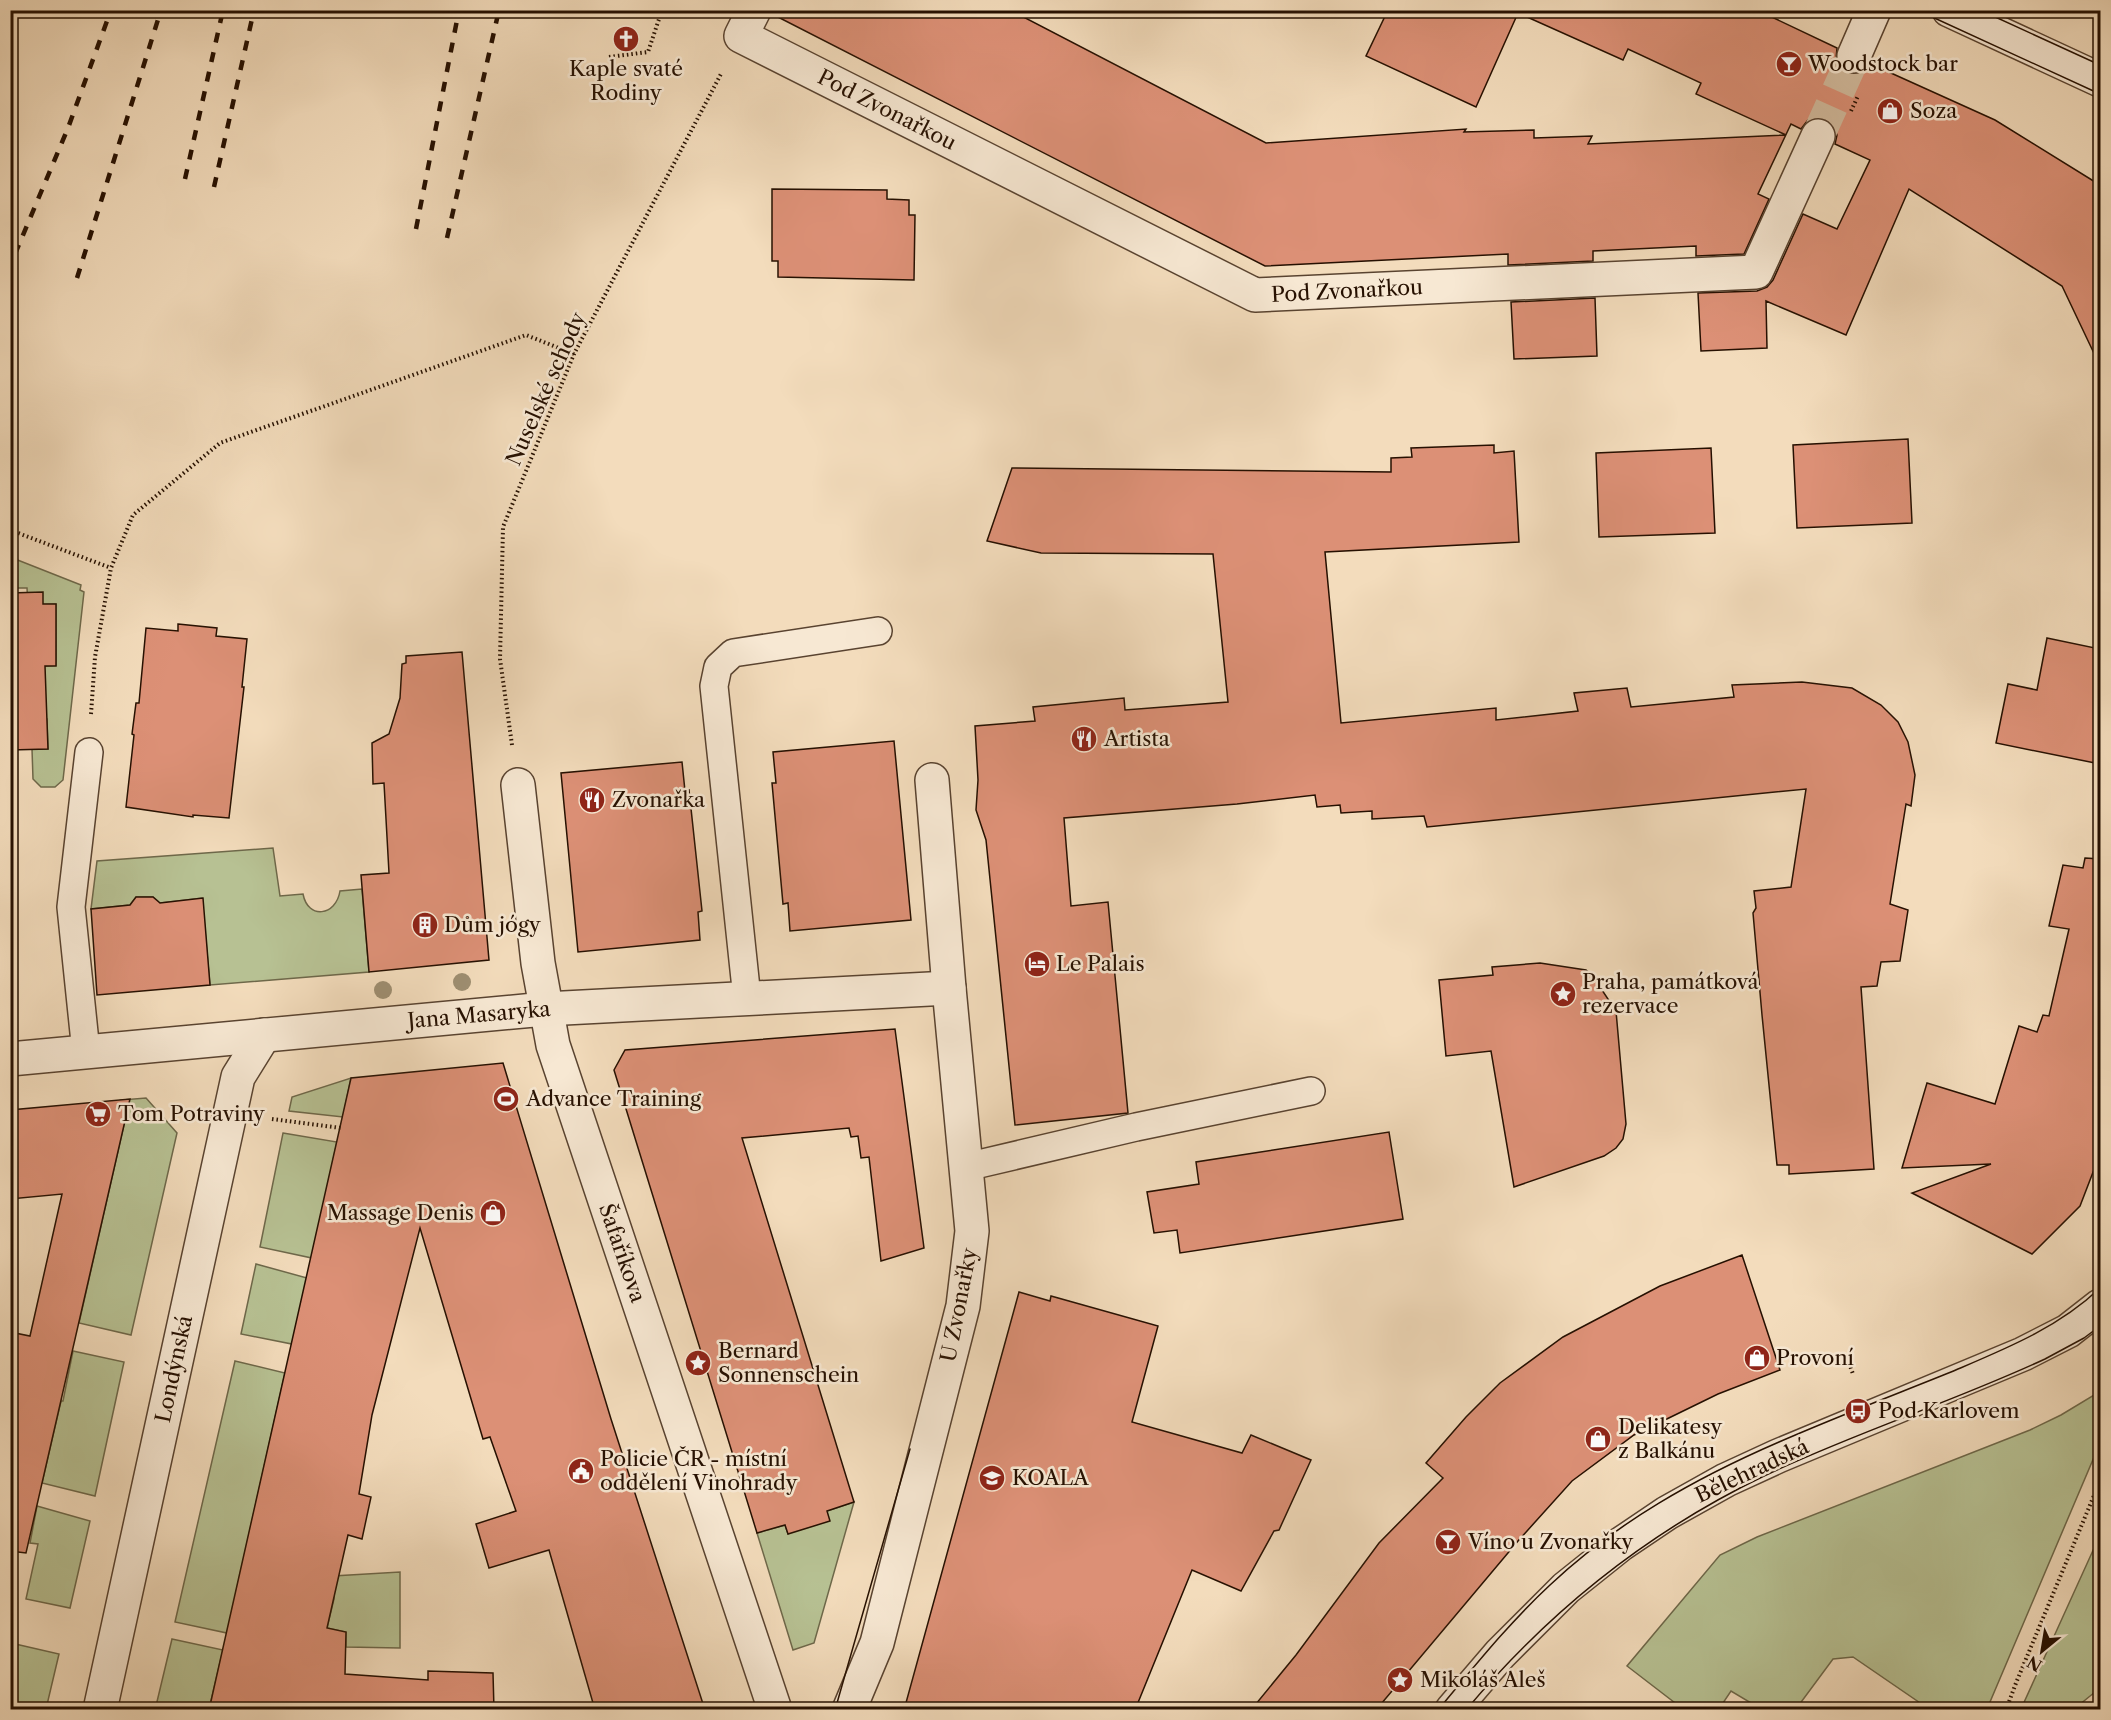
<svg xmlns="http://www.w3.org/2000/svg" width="2111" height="1720" font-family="'Libre Caslon Text',serif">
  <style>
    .green { fill: #b7c193; stroke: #6e684a; stroke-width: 1.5 }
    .building { fill: #dc9076; stroke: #261001; stroke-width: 1.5 }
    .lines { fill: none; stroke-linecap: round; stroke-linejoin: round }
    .minor-tunnel { stroke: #d4bda0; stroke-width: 33; stroke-dasharray: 33 16; stroke-linecap: butt }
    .service-casing { stroke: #594330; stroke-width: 30 }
    .minor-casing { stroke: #594330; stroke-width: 36 }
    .tertiary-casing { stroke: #594330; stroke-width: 36 }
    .path { stroke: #261001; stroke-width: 4; stroke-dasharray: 1.5 3; stroke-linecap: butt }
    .service { stroke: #f7e8d3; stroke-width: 27 }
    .minor { stroke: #f7e8d3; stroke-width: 33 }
    .tertiary { stroke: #f7e8d3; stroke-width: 33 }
    .tram { stroke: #261001; stroke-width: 1.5 }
    .rail { stroke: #261001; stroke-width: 4.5; stroke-dasharray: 10 10; stroke-linecap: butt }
    .tree { fill: #9e8e71 }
    .labels { text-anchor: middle; stroke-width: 5; stroke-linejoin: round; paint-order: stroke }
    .poi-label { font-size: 21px; fill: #261001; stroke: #f7e8d3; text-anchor: start }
    .street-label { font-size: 21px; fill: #261001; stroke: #f7e8d3 }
  </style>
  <rect width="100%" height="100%" fill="#f3dcbc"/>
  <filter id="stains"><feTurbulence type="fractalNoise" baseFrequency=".00333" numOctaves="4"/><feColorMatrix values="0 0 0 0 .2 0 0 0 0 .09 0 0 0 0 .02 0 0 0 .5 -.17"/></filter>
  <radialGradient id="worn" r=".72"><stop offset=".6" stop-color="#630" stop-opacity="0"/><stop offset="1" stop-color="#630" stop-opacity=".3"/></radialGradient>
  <g class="green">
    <polygon points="10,557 81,585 80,590 84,592 63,780 55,787 41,787 33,779 32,749 48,749 47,719 31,719 30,668 56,665 56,604 28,605 27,588 11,588"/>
    <path d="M273 848 280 896 303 894C308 920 336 916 340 891L362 889 369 972 210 985 202 898 160 903 153 897H136L130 905 91 909 97 861Z"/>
    <polygon points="351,1078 343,1117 289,1111 292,1097"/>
    <polygon points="146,1098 177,1133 131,1335 79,1323 128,1107 121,1100"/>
    <polygon points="283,1133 337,1142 312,1258 260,1247"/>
    <polygon points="256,1264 307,1278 292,1344 241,1334"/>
    <polygon points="73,1351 124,1362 95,1496 42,1483 61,1401 63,1401"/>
    <polygon points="235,1361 285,1373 227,1633 175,1622"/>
    <polygon points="2094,1395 2100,1397 2100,1443 1987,1709 1929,1709 1853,1657 1833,1659 1796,1709 1761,1709 1731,1691 1719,1709 1683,1709 1627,1666 1720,1555 1757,1537 2030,1430 2061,1415"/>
    <polygon points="854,1502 814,1643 793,1650 757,1533 785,1525 788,1534 827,1511"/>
    <polygon points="37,1506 90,1521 70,1608 26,1599 38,1544 30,1543"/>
    <polygon points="2100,1535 2100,1688 2074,1709 2021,1709"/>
    <polygon points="400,1572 400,1648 346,1647 346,1632 327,1628 334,1599 333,1576"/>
    <polygon points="172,1639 223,1650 209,1709 155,1710"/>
    <polygon points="11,1643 59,1654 46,1709 11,1709"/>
  </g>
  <g class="building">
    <polygon points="772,10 1010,10 1266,143 1466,129 1464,132 1534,130 1534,138 1592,136 1588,144 1786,135 1696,94 1701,83 1628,49 1623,60 1518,13 1476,107 1366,56 1388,10 1757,10 1837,48 1836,59 1839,67 1846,73 1857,74 1866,71 1871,64 1995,120 2100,185 2100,366 2062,286 1909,189 1846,335 1766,301 1767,348 1701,351 1698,293 1757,291 1767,287 1773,280 1803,214 1837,229 1870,160 1835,144 1837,135 1834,126 1825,119 1816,117 1808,120 1801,129 1791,124 1758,194 1769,199 1744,254 1696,256 1696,246 1593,251 1593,261 1508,265 1508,254 1265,266 772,14"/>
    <polygon points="772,189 887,190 887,199 909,200 909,215 915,215 914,280 778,277 778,261 772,261"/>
    <polygon points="1595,298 1597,356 1514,359 1511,302"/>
    <polygon points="1908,439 1912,523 1797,528 1793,445"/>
    <polygon points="1494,445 1494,453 1514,451 1519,542 1325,552 1341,723 1496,708 1496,720 1578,711 1574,693 1627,688 1631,707 1734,697 1732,685 1802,682 1852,688 1881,705 1898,722 1908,742 1915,775 1911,806 1906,804 1890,904 1908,910 1900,961 1881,962 1877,986 1861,987 1874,1169 1789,1174 1789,1165 1777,1165 1762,1015 1753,913 1756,908 1754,891 1791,887 1806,789 1427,827 1424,816 1372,819 1372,811 1341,813 1340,805 1317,807 1315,795 1237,804 1064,818 1071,906 1108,902 1128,1113 1015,1125 986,840 976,810 978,780 975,726 1035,721 1033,707 1124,698 1125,710 1228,702 1213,554 1041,553 987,541 1012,468 1391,472 1391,458 1412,457 1411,448"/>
    <polygon points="1711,448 1715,533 1599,537 1596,453"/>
    <polygon points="43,592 43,604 56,604 56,666 45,666 48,749 10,750 10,593"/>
    <polygon points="178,624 217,628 216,636 247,639 242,687 244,687 229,818 193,815 193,817 126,807 134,735 132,734 136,703 139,703 146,628 178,631"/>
    <polygon points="2047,638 2100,649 2100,764 1996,743 2008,684 2037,690"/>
    <polygon points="462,652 489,960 369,972 361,875 389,873 384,783 373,784 372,743 389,734 400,698 402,664 406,663 406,656"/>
    <polygon points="894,741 911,920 790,931 788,903 783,904 772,783 776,783 773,752"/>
    <polygon points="682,762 685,791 689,790 702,911 698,912 700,940 578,952 561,773"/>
    <polygon points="2085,858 2100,859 2100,1154 2080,1206 2032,1254 1912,1193 1991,1164 1902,1168 1927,1083 1995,1104 2019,1026 2037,1032 2043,1015 2049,1016 2069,929 2049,926 2063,865 2083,868"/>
    <polygon points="136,897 153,897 160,903 203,898 210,985 97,995 91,909 130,905"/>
    <polygon points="1540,963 1586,970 1592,975 1616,1011 1626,1124 1623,1139 1616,1148 1604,1156 1514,1187 1491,1051 1446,1056 1439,980 1493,975 1492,967"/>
    <polygon points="895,1029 924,1248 881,1261 869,1157 861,1158 858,1136 851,1137 849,1128 742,1138 854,1502 827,1511 830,1521 788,1534 785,1525 757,1533 614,1070 625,1050"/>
    <polygon points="503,1063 611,1419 705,1710 595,1710 549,1550 489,1568 476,1524 516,1511 490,1437 483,1439 420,1228 372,1415 359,1494 371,1497 362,1539 348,1535 327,1628 346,1632 345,1674 428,1680 428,1671 493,1673 494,1710 209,1710 351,1078"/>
    <polygon points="130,1099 26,1553 10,1551 10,1332 30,1336 62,1194 10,1199 10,1110"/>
    <polygon points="1389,1132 1403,1219 1180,1253 1177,1230 1154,1233 1147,1192 1199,1184 1196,1162"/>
    <polygon points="1742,1255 1780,1370 1718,1394 1634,1435 1572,1481 1518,1541 1376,1710 1251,1710 1296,1655 1379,1543 1443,1478 1426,1463 1466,1417 1500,1383 1563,1337 1660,1286"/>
    <polygon points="1019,1292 1050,1301 1051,1296 1158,1326 1132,1422 1242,1453 1251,1435 1311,1460 1279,1530 1274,1531 1241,1591 1192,1570 1135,1710 904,1710"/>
  </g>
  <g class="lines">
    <polyline class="minor-tunnel" points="1818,136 1854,56"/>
    <defs>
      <g id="service">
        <polyline points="747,998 714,686 718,667 733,653 878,631"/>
        <polyline points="86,1052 71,907 89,752"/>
        <polyline points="966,1167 1136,1127 1311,1091"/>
      </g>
      <g id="minor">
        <polyline points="754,10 741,36 1255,295 1756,272 1818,136"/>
        <polyline points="1854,56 1874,10"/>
        <polyline points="518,785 538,963 553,1045 775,1710"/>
        <polyline points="10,1059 545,1009 949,988"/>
        <polyline points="100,1710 238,1077 264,1035"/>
        <polyline points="849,1710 877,1643 963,1306 972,1231 949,988 932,780"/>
      </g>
      <g id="tertiary">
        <polyline points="1949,10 2100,80"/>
        <polyline points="1452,1710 1500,1654 1566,1588 1621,1544 1667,1513 1726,1480 1778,1456 2023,1354 2068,1331 2100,1306"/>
      </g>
    </defs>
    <use href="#service" class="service-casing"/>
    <use href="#minor" class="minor-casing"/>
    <use href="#tertiary" class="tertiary-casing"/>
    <g class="path">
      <polyline points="609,57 648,52 662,10"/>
      <polyline points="1851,111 1858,96"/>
      <polyline points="10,530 111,568"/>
      <polyline points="91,714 95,657 111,568 133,515 220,443 526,335 574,354"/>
      <polyline points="512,745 500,659 503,527 574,354 722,72"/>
      <polyline points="272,1119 341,1128"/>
      <polyline points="1849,1363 1853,1374"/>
      <polyline points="2006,1710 2016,1683 2100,1481"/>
    </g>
    <use href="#service" class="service"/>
    <use href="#minor" class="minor"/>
    <use href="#tertiary" class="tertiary"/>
    <g class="tram">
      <polyline points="1917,10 2100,94"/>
      <polyline points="1980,10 2100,65"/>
      <polyline points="835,1710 910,1449"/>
      <path d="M1438 1710C1474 1667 1509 1623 1550 1585 1617 1522 1696 1478 1779 1442 1836 1417 1894 1395 1951 1372 2005 1349 2058 1328 2100 1288"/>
      <path d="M1466 1710C1549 1611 1648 1532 1764 1476 1856 1432 1953 1402 2045 1359L2084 1338 2100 1326"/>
    </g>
    <g class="rail">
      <polyline points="185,179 223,10"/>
      <polyline points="214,187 254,10"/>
      <polyline points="416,229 459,10"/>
      <polyline points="447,238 499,10"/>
      <polyline points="15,254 68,128 111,10"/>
      <polyline points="77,278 161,10"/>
    </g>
  </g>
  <g class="tree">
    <circle cx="462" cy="982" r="9"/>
    <circle cx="383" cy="990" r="9"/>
  </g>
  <defs>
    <symbol id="church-disc" viewBox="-11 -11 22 22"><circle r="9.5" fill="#8f2418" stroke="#f7e8d3"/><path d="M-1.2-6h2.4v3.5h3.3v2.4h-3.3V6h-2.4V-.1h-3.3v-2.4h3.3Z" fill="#fff"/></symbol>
    <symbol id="bar-disc" viewBox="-11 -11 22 22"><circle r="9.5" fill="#8f2418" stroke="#f7e8d3"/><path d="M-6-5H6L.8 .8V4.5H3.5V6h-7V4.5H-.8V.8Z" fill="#fff"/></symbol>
    <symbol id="shop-disc" viewBox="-11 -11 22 22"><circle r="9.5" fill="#8f2418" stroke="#f7e8d3"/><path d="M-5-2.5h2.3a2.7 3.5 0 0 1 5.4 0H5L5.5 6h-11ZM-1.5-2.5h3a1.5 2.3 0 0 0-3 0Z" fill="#fff"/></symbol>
    <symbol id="restaurant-disc" viewBox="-11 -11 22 22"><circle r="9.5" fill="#8f2418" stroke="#f7e8d3"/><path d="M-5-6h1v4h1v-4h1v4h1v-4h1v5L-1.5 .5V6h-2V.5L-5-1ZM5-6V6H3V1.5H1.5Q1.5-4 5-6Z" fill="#fff"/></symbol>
    <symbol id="building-disc" viewBox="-11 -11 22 22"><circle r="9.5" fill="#8f2418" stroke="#f7e8d3"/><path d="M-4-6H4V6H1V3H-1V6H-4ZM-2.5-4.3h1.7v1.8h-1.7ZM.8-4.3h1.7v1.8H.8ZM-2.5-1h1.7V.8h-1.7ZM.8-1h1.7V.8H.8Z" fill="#fff"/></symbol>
    <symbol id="hotel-disc" viewBox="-11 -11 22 22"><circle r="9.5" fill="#8f2418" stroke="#f7e8d3"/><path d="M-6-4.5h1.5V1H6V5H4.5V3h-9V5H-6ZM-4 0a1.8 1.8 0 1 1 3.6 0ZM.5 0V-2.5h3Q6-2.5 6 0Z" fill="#fff"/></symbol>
    <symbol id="sight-disc" viewBox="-11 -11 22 22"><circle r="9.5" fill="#8f2418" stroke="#f7e8d3"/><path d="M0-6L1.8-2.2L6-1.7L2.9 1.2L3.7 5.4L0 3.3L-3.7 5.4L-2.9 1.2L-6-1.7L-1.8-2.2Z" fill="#fff"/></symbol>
    <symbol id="stadium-disc" viewBox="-11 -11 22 22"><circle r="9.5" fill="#8f2418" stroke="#f7e8d3"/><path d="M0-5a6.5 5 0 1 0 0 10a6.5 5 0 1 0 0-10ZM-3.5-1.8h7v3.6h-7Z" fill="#fff"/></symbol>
    <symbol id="supermarket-disc" viewBox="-11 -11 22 22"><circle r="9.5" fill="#8f2418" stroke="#f7e8d3"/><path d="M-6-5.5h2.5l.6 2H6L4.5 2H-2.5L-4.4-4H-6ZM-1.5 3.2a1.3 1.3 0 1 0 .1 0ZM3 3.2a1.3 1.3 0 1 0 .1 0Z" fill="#fff"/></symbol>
    <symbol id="bus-disc" viewBox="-11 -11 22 22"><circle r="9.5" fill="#8f2418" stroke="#f7e8d3"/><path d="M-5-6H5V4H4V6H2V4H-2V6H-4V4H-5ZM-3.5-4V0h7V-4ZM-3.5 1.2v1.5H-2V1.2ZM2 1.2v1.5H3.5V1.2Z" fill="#fff"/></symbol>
    <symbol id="civic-disc" viewBox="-11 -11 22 22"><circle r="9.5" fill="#8f2418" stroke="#f7e8d3"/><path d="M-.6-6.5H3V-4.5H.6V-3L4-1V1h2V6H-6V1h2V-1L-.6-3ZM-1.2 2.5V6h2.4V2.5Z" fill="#fff"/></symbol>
    <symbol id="school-disc" viewBox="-11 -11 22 22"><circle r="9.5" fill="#8f2418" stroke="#f7e8d3"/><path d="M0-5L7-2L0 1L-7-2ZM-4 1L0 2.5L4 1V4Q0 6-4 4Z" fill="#fff"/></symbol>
  </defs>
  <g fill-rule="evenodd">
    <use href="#church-disc" x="611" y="24" width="30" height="30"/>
    <use href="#bar-disc" x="1774" y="49" width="30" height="30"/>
    <use href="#shop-disc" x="1875" y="96" width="30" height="30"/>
    <use href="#restaurant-disc" x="1069" y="724" width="30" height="30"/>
    <use href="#restaurant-disc" x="577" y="785" width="30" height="30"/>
    <use href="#building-disc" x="410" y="910" width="30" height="30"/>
    <use href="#hotel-disc" x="1022" y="949" width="30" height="30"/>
    <use href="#sight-disc" x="1548" y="979" width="30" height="30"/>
    <use href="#stadium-disc" x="491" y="1084" width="30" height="30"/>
    <use href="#supermarket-disc" x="83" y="1099" width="30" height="30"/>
    <use href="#shop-disc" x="478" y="1198" width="30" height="30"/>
    <use href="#shop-disc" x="1742" y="1343" width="30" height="30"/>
    <use href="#sight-disc" x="683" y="1348" width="30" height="30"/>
    <use href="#bus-disc" x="1843" y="1396" width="30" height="30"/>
    <use href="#shop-disc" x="1583" y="1424" width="30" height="30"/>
    <use href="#civic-disc" x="566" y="1456" width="30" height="30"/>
    <use href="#school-disc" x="977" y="1463" width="30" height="30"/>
    <use href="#bar-disc" x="1433" y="1527" width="30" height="30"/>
    <use href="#sight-disc" x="1385" y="1665" width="30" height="30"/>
  </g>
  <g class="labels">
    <g class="poi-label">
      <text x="1808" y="71">Woodstock bar</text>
      <text x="626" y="76" text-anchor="middle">Kaple svaté<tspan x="626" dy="24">Rodiny</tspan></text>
      <text x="1910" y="118">Soza</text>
      <text x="1104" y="746">Artista</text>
      <text x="612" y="807">Zvonařka</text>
      <text x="444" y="932">Dům jógy</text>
      <text x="1056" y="971">Le Palais</text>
      <text x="1582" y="989">Praha, památková<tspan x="1582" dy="24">rezervace</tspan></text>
      <text x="526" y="1106">Advance Training</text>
      <text x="118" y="1121">Tom Potraviny</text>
      <text x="474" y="1220" text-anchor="end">Massage Denis</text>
      <text x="718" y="1358">Bernard<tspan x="718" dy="24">Sonnenschein</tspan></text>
      <text x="1776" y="1365">Provoní</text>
      <text x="1878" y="1418">Pod Karlovem</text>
      <text x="1618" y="1434">Delikatesy<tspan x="1618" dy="24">z Balkánu</tspan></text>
      <text x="600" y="1466">Policie ČR - místní<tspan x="600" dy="24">oddělení Vinohrady</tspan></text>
      <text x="1012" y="1485">KOALA</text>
      <text x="1468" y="1549">Víno u Zvonařky</text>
      <text x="1420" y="1687">Mikoláš Aleš</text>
    </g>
    <g class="street-label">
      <text transform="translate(887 110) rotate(27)" y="7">Pod Zvonařkou</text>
      <text transform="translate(1347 291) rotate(-3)" y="7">Pod Zvonařkou</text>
      <text transform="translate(546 389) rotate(-66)" y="7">Nuselské schody</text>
      <text transform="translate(479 1015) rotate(-5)" y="7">Jana Masaryka</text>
      <text transform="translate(622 1253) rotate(71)" y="7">Šafaříkova</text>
      <text transform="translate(959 1305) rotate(-79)" y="7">U Zvonařky</text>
      <text transform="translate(174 1369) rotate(-78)" y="7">Londýnská</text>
      <text transform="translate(1752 1471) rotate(-25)" y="7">Bělehradská</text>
    </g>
  </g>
  <rect width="2111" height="1720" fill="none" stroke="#f3dcbc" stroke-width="36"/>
  <rect x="12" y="12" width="2087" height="1696" fill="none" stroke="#261001" stroke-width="3"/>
  <rect x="18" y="18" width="2075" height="1684" fill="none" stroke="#261001" stroke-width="1.5"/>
  <g transform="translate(2042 1651) rotate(210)" stroke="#f7e8d3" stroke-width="4.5" paint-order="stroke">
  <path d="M0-4.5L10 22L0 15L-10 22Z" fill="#261001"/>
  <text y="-9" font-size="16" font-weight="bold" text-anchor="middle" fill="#261001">N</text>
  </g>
  <rect width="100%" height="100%" filter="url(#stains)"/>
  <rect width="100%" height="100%" fill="url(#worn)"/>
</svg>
